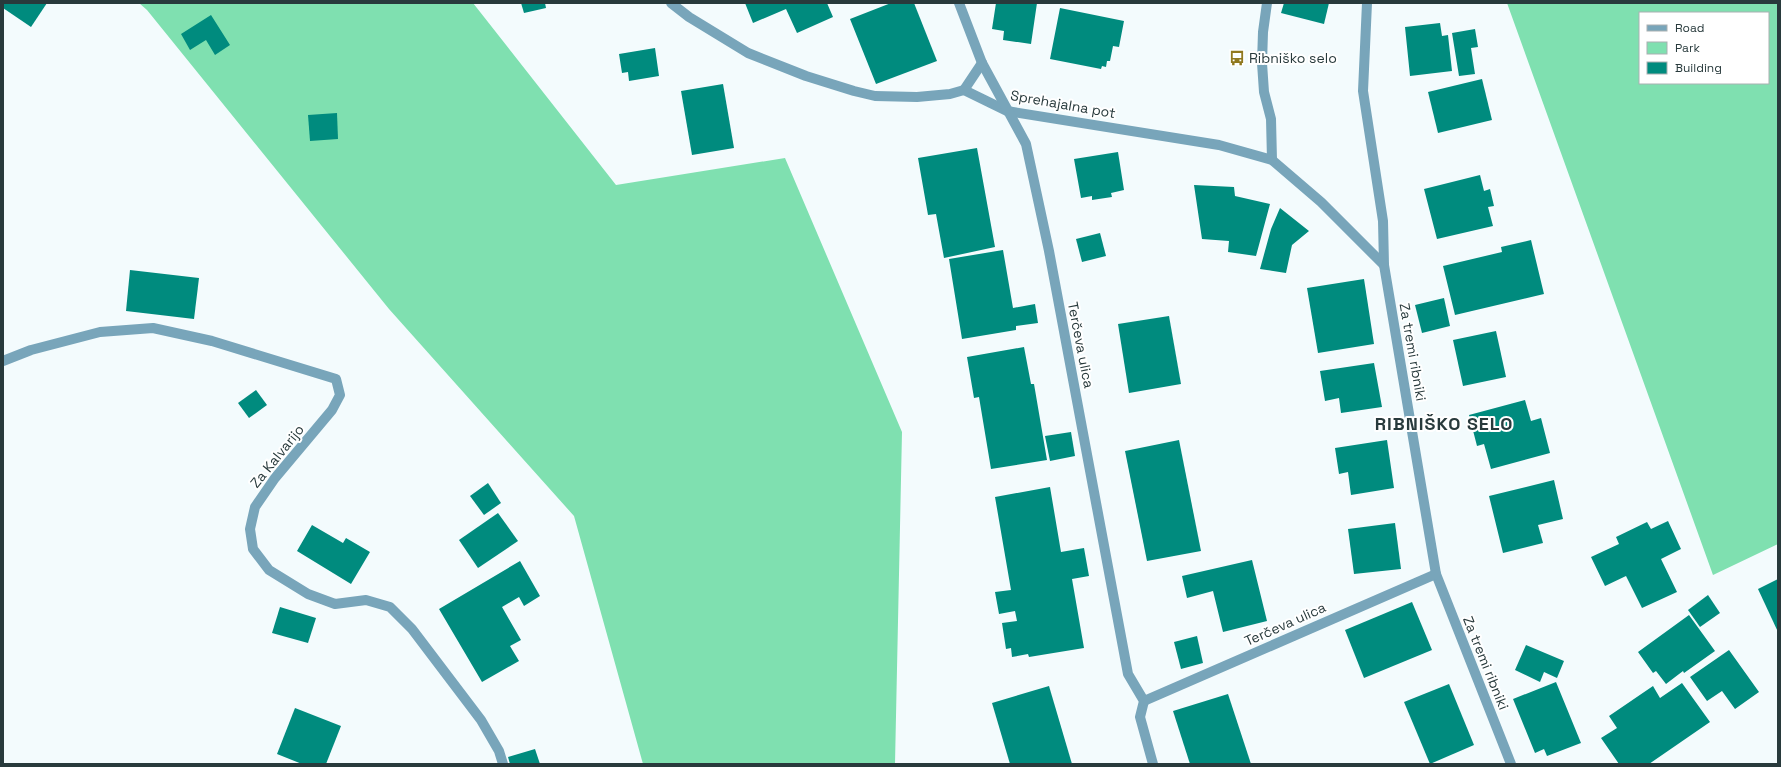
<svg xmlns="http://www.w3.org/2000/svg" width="1781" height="767" font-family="'Space Grotesk',sans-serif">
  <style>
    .green { fill: #7fe0b0; fill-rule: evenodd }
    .building { fill: #008b7e }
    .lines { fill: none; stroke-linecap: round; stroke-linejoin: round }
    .minor { stroke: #78a5ba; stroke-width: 10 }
    .labels { text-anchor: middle; stroke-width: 4; stroke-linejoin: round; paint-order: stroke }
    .poi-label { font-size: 14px; fill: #283a3c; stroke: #fff; text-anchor: start }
    .street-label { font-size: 14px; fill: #283a3c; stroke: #fff }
    .district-label { font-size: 18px; font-weight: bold; letter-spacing: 1px; fill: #283a3c; stroke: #fff }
  </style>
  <rect width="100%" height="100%" fill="#f3fbfd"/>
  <g class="green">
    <polygon points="139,3 473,3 616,185 785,158 902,432 895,764 643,764 574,516 389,309 147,10"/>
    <path d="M1507 3H1778V544L1713 575ZM1640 13H1768V83H1640Z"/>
  </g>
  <g class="building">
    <polygon points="3,3 47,3 31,27 3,8"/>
    <polygon points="521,3 545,3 546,8 524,13"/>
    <polygon points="745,3 827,3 833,17 797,33 786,9 753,23"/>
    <polygon points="891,3 914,3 937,61 876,84 850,19"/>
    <polygon points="996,3 1037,3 1031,44 1003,40 1004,31 992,29"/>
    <polygon points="1284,3 1329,3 1324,24 1281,13"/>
    <polygon points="1060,8 1124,21 1119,47 1113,46 1110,61 1107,61 1106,67 1102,66 1101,69 1050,59"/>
    <polygon points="211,15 230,45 215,55 206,40 190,50 181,34"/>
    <polygon points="1440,23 1442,36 1448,35 1452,71 1410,76 1405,27"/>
    <polygon points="1475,29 1478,47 1471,48 1475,74 1459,76 1452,33"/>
    <polygon points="655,48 659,76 629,81 628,72 622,73 619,54"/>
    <polygon points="1482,79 1492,120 1438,133 1428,92"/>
    <polygon points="723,84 734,148 692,155 681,91"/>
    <polygon points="337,113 338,139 310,141 308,115"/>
    <polygon points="977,148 995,247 944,258 936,214 928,215 918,158"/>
    <polygon points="1118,152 1124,190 1111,193 1112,197 1092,200 1092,196 1081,198 1074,159"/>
    <polygon points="1480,175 1484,191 1490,189 1494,206 1488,207 1493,226 1437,239 1424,189"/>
    <polygon points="1194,185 1234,187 1235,196 1270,204 1256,256 1228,252 1229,241 1202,239"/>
    <polygon points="1280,208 1309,231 1292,245 1286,273 1260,269 1271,229"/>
    <polygon points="1100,233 1106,256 1082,262 1076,239"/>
    <polygon points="1531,240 1544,294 1455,315 1443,266 1502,252 1501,247"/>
    <polygon points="1003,250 1013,308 1035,304 1038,323 1016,326 1016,330 962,339 949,259"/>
    <polygon points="130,270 199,278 194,319 126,311"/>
    <polygon points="1364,279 1374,344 1318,353 1307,288"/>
    <polygon points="1444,298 1450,326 1422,333 1415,305"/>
    <polygon points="1169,316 1181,384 1129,393 1118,324"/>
    <polygon points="1496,331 1506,377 1463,386 1453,340"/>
    <polygon points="1024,347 1031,384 1034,384 1047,460 991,469 979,397 974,398 967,357"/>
    <polygon points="1374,363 1382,407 1341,413 1339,398 1325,401 1320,371"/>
    <polygon points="256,390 267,405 249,418 238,403"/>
    <polygon points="1525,400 1531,421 1541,418 1550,453 1491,469 1484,444 1477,446 1469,415"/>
    <polygon points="1071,432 1075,456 1050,461 1045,436"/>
    <polygon points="1179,440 1201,551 1147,561 1125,451"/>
    <polygon points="1387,440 1394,488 1351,495 1348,472 1339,474 1335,448"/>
    <polygon points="1554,480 1563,519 1538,525 1543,543 1503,553 1489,496"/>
    <polygon points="488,483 501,503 484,515 470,496"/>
    <polygon points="1050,487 1061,552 1084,548 1089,576 1072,579 1084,648 1029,657 1028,654 1012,657 1011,648 1006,649 1002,623 1017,621 1015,611 999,614 995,592 1011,590 995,497"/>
    <polygon points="498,513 518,541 478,568 459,540"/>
    <polygon points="1668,521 1681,549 1661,559 1677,592 1642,608 1626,576 1605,586 1591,557 1619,544 1616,537 1647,522 1651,529"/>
    <polygon points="1395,523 1401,569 1354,574 1348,529"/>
    <polygon points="312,525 343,543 346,538 370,552 351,584 297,551"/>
    <polygon points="1252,560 1267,621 1223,632 1213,591 1187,598 1182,576"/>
    <polygon points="520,561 540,596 524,606 519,597 502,607 521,640 510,646 519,661 482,682 439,609"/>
    <polygon points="1778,579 1778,632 1758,589"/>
    <polygon points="1708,595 1720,613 1700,627 1688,610"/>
    <polygon points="1412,602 1432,650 1364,678 1345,630"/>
    <polygon points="280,607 316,618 308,643 272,633"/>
    <polygon points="1689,615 1715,651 1684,673 1683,671 1666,684 1656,671 1653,673 1638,652"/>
    <polygon points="1197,636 1203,663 1181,669 1174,642"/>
    <polygon points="1526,645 1564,661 1557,678 1544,672 1540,682 1515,670"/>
    <polygon points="1729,650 1759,692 1735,709 1722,691 1707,701 1690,677"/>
    <polygon points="1556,682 1581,743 1547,756 1544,749 1535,753 1513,699"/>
    <polygon points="1682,683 1710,722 1649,764 1619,764 1601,738 1617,728 1609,716 1653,686 1660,698"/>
    <polygon points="1449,684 1474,745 1430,764 1404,702"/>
    <polygon points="1049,686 1072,764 1010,764 992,703"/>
    <polygon points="1228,694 1251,764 1190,764 1173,711"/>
    <polygon points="295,708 341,726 326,764 302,764 277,754"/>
    <polygon points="535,749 540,764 510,764 508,757"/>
  </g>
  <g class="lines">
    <g class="minor">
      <polyline points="671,3 689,17 748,53 806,76 854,91 875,96 917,97 950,94 964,90 1007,111 1219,145 1272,160 1321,202 1384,265"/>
      <polyline points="959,3 982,63 1026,144 1049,251 1128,674 1144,701 1140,717 1153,764"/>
      <polyline points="1267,3 1263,32 1262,63 1264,92 1271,119 1272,160"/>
      <polyline points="1367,3 1363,91 1383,221 1384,265 1436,574 1511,764"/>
      <polyline points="964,90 982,63"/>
      <polyline points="3,361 31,350 100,332 153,328 212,341 336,379 340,395 332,410 275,478 255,507 250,529 253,549 269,570 308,594 335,604 366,600 390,607 412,629 481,720 499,751 503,764"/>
      <polyline points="1144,701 1436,574"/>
    </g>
  </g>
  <defs>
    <symbol id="bus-bare" viewBox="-9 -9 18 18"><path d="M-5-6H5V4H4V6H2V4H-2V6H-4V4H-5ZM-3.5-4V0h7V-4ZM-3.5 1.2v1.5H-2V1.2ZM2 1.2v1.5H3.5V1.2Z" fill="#90781e" stroke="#fff" stroke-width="2.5" paint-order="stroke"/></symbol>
  </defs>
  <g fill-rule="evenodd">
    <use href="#bus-bare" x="1226" y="47" width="22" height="22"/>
  </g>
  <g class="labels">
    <g class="poi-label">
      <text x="1249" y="63">Ribniško selo</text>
    </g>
    <g class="street-label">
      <text transform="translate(1063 104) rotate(10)" y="5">Sprehajalna pot</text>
      <text transform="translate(1081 345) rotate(79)" y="5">Terčeva ulica</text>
      <text transform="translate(1413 352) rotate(80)" y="5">Za tremi ribniki</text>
      <text transform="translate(277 456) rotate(-51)" y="5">Za Kalvarijo</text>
      <text transform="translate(1285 624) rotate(-24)" y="5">Terčeva ulica</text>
      <text transform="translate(1486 663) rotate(68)" y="5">Za tremi ribniki</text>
    </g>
    <g class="district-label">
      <text x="1444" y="430">RIBNIŠKO SELO</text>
    </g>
  </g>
  <rect width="1781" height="767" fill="none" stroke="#283a3c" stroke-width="8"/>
  <rect x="1639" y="12" width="130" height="72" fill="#ffffff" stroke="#a9b0b1"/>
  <rect x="1647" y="25" width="20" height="6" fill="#78a5ba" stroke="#a9b0b1"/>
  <text x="1675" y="32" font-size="12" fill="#283a3c">Road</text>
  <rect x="1647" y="42" width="20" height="12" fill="#7fe0b0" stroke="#a9b0b1"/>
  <text x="1675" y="52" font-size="12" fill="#283a3c">Park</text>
  <rect x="1647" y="62" width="20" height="12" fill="#008b7e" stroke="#a9b0b1"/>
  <text x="1675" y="72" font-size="12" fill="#283a3c">Building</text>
</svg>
